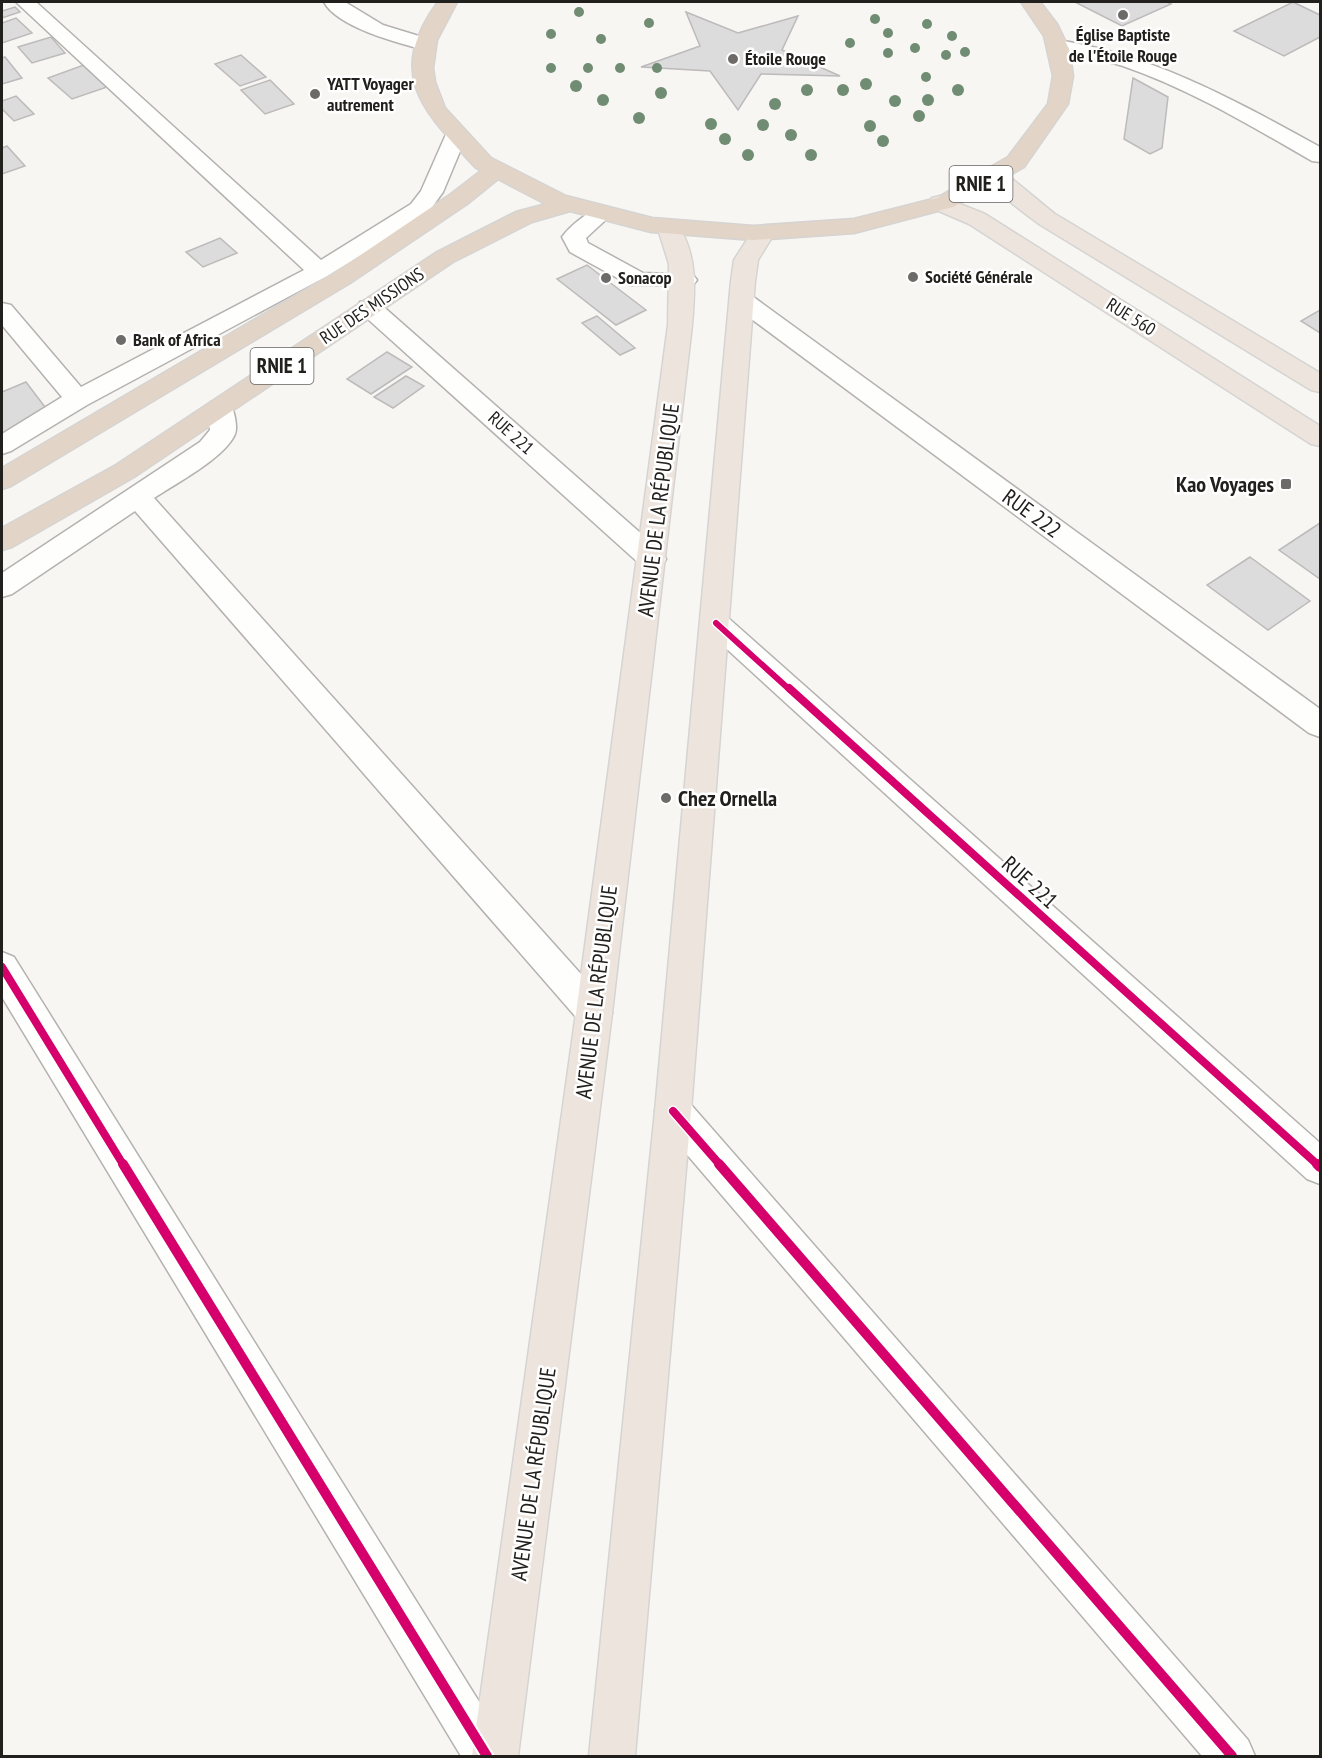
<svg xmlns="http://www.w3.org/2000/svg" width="1322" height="1758" font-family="'PT Sans Narrow',sans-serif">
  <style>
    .building { fill: #dddcdc; stroke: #bcbaba; stroke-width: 1.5 }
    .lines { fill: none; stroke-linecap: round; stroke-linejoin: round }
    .minor-casing { stroke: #b4b2b0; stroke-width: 3 }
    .major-casing { stroke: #d5d4d2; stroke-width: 3 }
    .highway-casing { stroke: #d5d4d2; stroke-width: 3 }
    .minor { fill: #fefefd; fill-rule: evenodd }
    .major { fill: #ede5dd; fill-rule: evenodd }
    .highway { fill: #e2d5c7; fill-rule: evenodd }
    .cycleway-far2-casing { stroke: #fff; stroke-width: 9 }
    .cycleway-far1-casing { stroke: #fff; stroke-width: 11 }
    .cycleway-casing { stroke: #fff; stroke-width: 14 }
    .cycleway-far2 { stroke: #d6006c; stroke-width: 6 }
    .cycleway-far1 { stroke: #d6006c; stroke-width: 8 }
    .cycleway { stroke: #d6006c; stroke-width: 10 }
    .tree { fill: #708c73 }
    .poi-dot { fill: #6c6b68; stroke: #fff; stroke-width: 2 }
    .labels { text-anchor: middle; stroke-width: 5; stroke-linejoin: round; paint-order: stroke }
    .far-poi-label { font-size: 18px; font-weight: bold; fill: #21201d; stroke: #fff; text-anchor: start }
    .far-street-label { font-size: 18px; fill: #21201d; stroke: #fff }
    .shield { fill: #fff; stroke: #646361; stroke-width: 1.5 }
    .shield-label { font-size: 21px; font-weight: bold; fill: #21201d }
    .poi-label { font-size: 22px; font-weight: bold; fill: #21201d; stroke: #fff; text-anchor: end }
    .street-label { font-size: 22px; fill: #21201d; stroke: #fff }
  </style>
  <rect width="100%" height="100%" fill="#f8f6f3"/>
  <g class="building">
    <polygon points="1075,2 1167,2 1171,4 1122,26"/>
    <polygon points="1293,2 1320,15 1320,37 1284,56 1234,31"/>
    <polygon points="15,7 20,12 2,18 2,11"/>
    <polygon points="686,12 738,33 798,16 782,50 840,76 761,74 738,110 710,71 641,67 700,46"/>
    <polygon points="16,18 32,33 2,43 2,23"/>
    <polygon points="51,37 65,53 32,63 18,47"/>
    <polygon points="241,55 266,77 240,86 215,64"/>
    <polygon points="5,57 22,78 2,84 2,58"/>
    <polygon points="89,63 113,85 72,99 48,78"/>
    <polygon points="1133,78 1168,97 1162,148 1150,154 1124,139"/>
    <polygon points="270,80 294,104 265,114 241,90"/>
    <polygon points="16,96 34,114 14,121 2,109 2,101"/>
    <polygon points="7,146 25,166 2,174 2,148"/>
    <polygon points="220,238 237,253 203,267 186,252"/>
    <polygon points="587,265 646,310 616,325 557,279"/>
    <polygon points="1320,310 1320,333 1301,321"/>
    <polygon points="597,316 635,348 620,355 582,323"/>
    <polygon points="387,352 412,367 371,394 347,379"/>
    <polygon points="406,376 424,386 393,408 374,397"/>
    <polygon points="26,382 51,415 2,436 2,392"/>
    <polygon points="1320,523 1320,579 1279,550"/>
    <polygon points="1250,557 1310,601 1268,630 1207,585"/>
  </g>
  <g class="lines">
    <defs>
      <g id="minor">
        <polygon points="16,2 36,2 321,260 411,204 421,191 447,132 463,132 466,137 443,192 427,214 327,276 87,405 11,451 2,454 2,434 62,397 2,325 2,303 11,305 81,387 304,270"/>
        <path d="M324 2H345L383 25 432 40 435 44 432 48 425 50C398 43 337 27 324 2Z"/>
        <path d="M1058 40C1157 56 1234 100 1320 147V162L1312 161C1251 126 1190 89 1123 66 1099 58 1075 56 1051 50L1048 46 1051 42Z"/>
        <path d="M600 208 608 210 611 215 586 238 588 243 643 273 693 275 697 280 693 285H630L570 252 562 237C570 226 587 212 600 208Z"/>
        <polygon points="743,294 752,296 1320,709 1320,737 1309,733 734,306 731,301 734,296"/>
        <polygon points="369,300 378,302 662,552 666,559 662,566 652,569 642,566 360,312 357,307 360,302"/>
        <path d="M220 400 229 402C234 409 238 426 235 434 226 457 175 484 154 498L606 1002 612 1013 606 1024 594 1028 582 1024 135 511 12 594 2 597V573L200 442 210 430 207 408 211 402Z"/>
        <polygon points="716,612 726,616 1320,1143 1320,1184 1307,1179 706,630 701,623 706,616"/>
        <polygon points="2,952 14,957 503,1740 510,1756 461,1756 2,997"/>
        <polygon points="673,1094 686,1099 1248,1740 1255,1756 1202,1756 660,1123 655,1111 660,1099"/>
      </g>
      <g id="major">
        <path d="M996 168C1005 171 1043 205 1055 214L1320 373V392L1311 390 1039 224C1019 209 999 195 985 175L988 170Z"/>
        <polygon points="940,196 985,214 1320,426 1320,446 1311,444 969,224 932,208 929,203 932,198"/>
        <path d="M669 222 677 224C698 254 695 290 692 325L612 1013 518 1756H472L576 1013 668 325 669 264 658 229 661 224Z"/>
        <polygon points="762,227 770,229 774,234 758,260 755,281 691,1111 635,1756 589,1756 655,1111 731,281 734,260 754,229"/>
      </g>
      <path id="highway" d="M438 2H457L437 40 433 68 435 82 445 108 491 158 566 196 652 218 753 226 854 219 937 198 1008 157 1048 104 1053 76 1044 36 1021 2H1040L1057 24 1069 49 1073 76 1068 104 1024 167 953 207 854 233 753 240 651 232 570 211 532 222 453 262 134 477 12 547 2 550V528L116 465 437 252 516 212 546 204 498 179 467 204 350 283 11 486 2 489V468L334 273 451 194 481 171 475 167C425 112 384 76 438 2Z"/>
    </defs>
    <use href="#minor" class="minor-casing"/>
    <use href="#major" class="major-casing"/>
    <use href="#highway" class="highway-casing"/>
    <use href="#minor" class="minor"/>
    <use href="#major" class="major"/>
    <use href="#highway" class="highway"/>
    <defs>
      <polyline id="cycleway-far2" points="716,623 790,690"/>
      <g id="cycleway-far1">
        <polyline points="789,688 1319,1166"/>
        <polyline points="2,967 124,1166"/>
        <polyline points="673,1111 721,1166"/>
      </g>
      <g id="cycleway">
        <polyline points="123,1164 487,1756"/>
        <polyline points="719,1164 1232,1756"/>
        <polyline points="1317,1164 1320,1167"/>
      </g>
    </defs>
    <use href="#cycleway-far2" class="cycleway-far2-casing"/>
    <use href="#cycleway-far1" class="cycleway-far1-casing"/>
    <use href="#cycleway" class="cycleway-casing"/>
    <use href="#cycleway-far2" class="cycleway-far2"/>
    <use href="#cycleway-far1" class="cycleway-far1"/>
    <use href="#cycleway" class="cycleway"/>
  </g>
  <g class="tree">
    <circle cx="579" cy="12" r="5"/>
    <circle cx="875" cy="19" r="5"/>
    <circle cx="649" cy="23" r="5"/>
    <circle cx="927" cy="24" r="5"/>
    <circle cx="888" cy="33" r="5"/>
    <circle cx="551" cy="34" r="5"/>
    <circle cx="952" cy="36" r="5"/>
    <circle cx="601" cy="39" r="5"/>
    <circle cx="850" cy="43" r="5"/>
    <circle cx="915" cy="48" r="5"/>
    <circle cx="965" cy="52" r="5"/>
    <circle cx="888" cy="53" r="5"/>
    <circle cx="946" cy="55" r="5"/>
    <circle cx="551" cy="68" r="5"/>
    <circle cx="588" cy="68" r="5"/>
    <circle cx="620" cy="68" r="5"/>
    <circle cx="657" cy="68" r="5"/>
    <circle cx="926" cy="77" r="5"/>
    <circle cx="866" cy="84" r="6"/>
    <circle cx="576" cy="86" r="6"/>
    <circle cx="807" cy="90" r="6"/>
    <circle cx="843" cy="90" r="6"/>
    <circle cx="958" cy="90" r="6"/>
    <circle cx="661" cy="93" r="6"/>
    <circle cx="603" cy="100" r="6"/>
    <circle cx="928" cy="100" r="6"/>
    <circle cx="895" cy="101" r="6"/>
    <circle cx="775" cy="104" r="6"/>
    <circle cx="919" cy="116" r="6"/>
    <circle cx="639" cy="118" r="6"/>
    <circle cx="711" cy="124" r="6"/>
    <circle cx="763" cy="125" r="6"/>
    <circle cx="870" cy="126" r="6"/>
    <circle cx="791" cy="135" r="6"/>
    <circle cx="725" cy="139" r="6"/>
    <circle cx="883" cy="141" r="6"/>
    <circle cx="748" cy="155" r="6"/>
    <circle cx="811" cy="155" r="6"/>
  </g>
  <g class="poi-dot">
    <circle cx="1123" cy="15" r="6"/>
    <circle cx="733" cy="59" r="6"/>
    <circle cx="315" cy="94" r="6"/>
    <circle cx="913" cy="277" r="6"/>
    <circle cx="606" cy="278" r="6"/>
    <circle cx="121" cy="340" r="6"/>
    <rect x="1280" y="478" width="12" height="12" rx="3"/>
    <circle cx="666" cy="798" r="6"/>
  </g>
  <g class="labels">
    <g class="far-poi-label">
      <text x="1123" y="41" text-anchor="middle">Église Baptiste<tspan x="1123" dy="21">de l'Étoile Rouge</tspan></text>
      <text x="745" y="65">Étoile Rouge</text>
      <text x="327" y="90">YATT Voyager<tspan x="327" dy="21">autrement</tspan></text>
      <text x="925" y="283">Société Générale</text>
      <text x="618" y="284">Sonacop</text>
      <text x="133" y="346">Bank of Africa</text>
    </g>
    <g class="far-street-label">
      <text transform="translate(372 306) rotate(-34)" y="6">RUE DES MISSIONS</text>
      <text transform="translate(1131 317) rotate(32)" y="6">RUE 560</text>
      <text transform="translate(511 433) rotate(42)" y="6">RUE 221</text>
    </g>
    <g class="shield">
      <rect x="949.5" y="166" width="63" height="36" rx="4.5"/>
      <rect x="250.5" y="348" width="63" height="36" rx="4.5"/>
    </g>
    <g class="shield-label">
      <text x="981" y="191">RNIE 1</text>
      <text x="282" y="373">RNIE 1</text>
    </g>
    <g class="poi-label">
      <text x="1274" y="492">Kao Voyages</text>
      <text x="678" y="806" text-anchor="start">Chez Ornella</text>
    </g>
    <g class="street-label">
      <text transform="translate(658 510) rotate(-83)" y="8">AVENUE DE LA RÉPUBLIQUE</text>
      <text transform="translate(1032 513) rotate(36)" y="8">RUE 222</text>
      <text transform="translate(1030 882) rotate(42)" y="8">RUE 221</text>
      <text transform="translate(596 992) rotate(-83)" y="8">AVENUE DE LA RÉPUBLIQUE</text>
      <text transform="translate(533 1474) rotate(-82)" y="8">AVENUE DE LA RÉPUBLIQUE</text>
    </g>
  </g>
  <rect width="1322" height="1758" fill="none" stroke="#21201d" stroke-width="6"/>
</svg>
